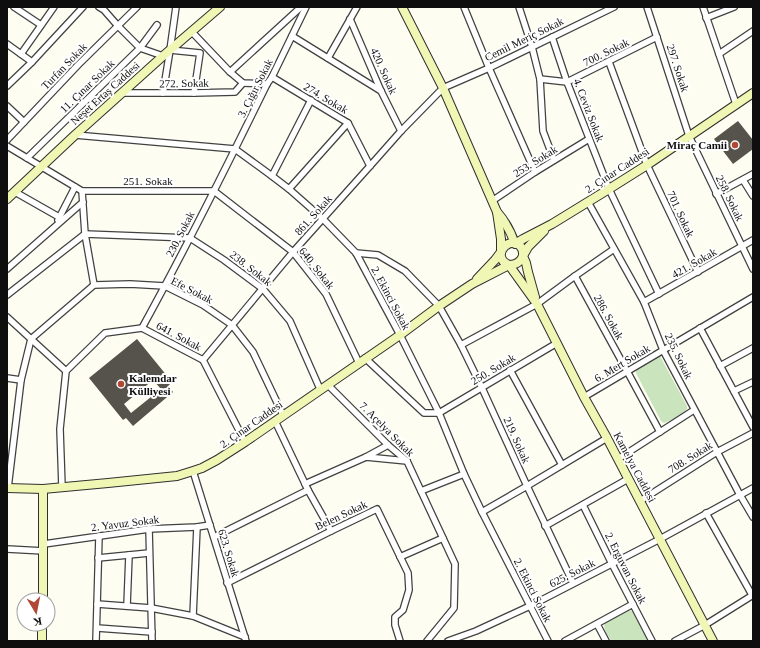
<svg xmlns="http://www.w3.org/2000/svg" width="760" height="648" font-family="'Times New Roman',serif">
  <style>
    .green { fill: #cae5be }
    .building { fill: #56524c; fill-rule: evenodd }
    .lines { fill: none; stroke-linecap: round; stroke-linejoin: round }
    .street-casing { stroke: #414141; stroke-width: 8 }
    .secondary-casing { stroke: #303030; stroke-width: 10 }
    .street { stroke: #fff; stroke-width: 5.5 }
    .secondary { stroke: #f0f6b3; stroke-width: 8 }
    .poi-dot { fill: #b04835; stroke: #fff; stroke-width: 1.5 }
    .labels { text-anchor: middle; stroke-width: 4; stroke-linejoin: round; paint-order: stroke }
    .street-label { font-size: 11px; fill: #0e0e0e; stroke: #fff }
    .poi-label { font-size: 11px; font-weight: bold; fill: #0e0e0e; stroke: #fff; text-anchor: end }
  </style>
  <rect width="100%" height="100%" fill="#fdfdf1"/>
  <g class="green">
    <path d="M656 356H660L687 406V409C683 414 670 421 664 423L661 421 636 373V369Z"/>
    <path d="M628 610 632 611 648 641H611C608 635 602 628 605 622Z"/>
  </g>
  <g class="building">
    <polygon points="738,121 753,140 753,149 733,164 714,139"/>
    <path d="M137 339 172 382 168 386 173 392 133 426 126 418 123 420 89 378ZM153 380 161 389 131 413 124 404Z"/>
  </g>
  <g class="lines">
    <defs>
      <g id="street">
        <polyline points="14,7 41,25"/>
        <polyline points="99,7 104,10 118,26 140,48 163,56"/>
        <polyline points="464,7 489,68 535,172"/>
        <polyline points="519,7 532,47 540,79 543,131 554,160"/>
        <polyline points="647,7 689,136 753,269"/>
        <polyline points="703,7 736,104"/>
        <polyline points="706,18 734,7"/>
        <polyline points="350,19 381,91 401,131"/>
        <polyline points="192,32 230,72 243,83 267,84"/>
        <polyline points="292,36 381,91"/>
        <polyline points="552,37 567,82 609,189 659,294"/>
        <polyline points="7,44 32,62"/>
        <polyline points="170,50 200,53 194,93"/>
        <polyline points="21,54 54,7"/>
        <polyline points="719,54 753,31"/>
        <polyline points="328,58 357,7"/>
        <polyline points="609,62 647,165 698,272"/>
        <polyline points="230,72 301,7"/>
        <polyline points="272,77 348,123 370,166"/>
        <polyline points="540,79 567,82 657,37"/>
        <polyline points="7,86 32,62 83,7"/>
        <polyline points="122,93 194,93 235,92 243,83"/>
        <polyline points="163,93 170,50 176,7"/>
        <polyline points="7,106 24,122"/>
        <polyline points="75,135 235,149 272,176 289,189 323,219 356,253 400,335 439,413 464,474 482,512 548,641"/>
        <polyline points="7,140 78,65 137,7"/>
        <polyline points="7,146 82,191 214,191 293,252 326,294 359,363"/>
        <polyline points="27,158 140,48 157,25"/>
        <polyline points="272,176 311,100"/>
        <polyline points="743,180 753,196"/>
        <polyline points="289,189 348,123"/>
        <polyline points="82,191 85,234 94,285"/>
        <polyline points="15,192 59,217"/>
        <polyline points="716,194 753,174"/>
        <polyline points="492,201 535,172 589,139"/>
        <polyline points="588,202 644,302 663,350 740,495 753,517"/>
        <polyline points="58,220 75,187"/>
        <polyline points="356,253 378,255 405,271 439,306 461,345 482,388 527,486 573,583"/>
        <polyline points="7,269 83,202"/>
        <polyline points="575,276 627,371 660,432"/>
        <polyline points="7,295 85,234 190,238 224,260 263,289 290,321 320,389"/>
        <polyline points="644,302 753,240"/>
        <polyline points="7,317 66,371"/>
        <path d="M142 328C186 248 227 166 267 84L272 77 306 7"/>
        <polyline points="700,328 753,427"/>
        <polyline points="461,345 537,304 575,276 614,249"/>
        <polyline points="365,358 424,413 439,413 557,343"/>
        <polyline points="203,360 293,252 370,166 401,131 443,88 489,68 614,7"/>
        <polyline points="720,366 753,348"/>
        <polyline points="510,370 562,465"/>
        <polyline points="7,378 21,380"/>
        <polyline points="328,385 388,445 407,461 455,564 454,608 427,641"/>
        <polyline points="734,391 753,382"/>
        <polyline points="584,397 753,297"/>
        <polyline points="275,421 308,490 331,531"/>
        <polyline points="366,457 388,445"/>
        <polyline points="618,459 694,410"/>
        <polyline points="193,471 246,641"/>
        <polyline points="305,484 366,457 407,461"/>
        <polyline points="62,487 60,429 66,371 105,333 142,328 203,360 245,442"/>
        <polyline points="8,488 21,380 31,339 94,285 130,284 165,286 203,305 232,325 253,352 283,415"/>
        <polyline points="421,491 464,474"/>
        <polyline points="640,501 717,452 753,433"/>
        <polyline points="583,505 612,564 652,641"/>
        <polyline points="482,512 527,486 607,438"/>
        <polyline points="706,513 752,595"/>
        <polyline points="545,526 628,479"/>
        <polyline points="149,529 152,641"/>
        <polyline points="214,537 308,490"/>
        <polyline points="44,544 149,529 197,527 210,525"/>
        <polyline points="7,549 44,551"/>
        <polyline points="400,557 443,538"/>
        <polyline points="98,558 149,553"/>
        <polyline points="227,583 331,531 377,509 408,573 409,590 403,610 395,617 395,625 400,641"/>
        <polyline points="97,604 151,608 193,616 245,637"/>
        <polyline points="127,606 129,555"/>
        <polyline points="193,616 197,527"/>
        <polyline points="597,624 606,641"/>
        <polyline points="97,628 152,632"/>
        <polyline points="96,641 99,536"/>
        <polyline points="448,641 476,631 530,606 660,539 753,488"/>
        <polyline points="565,641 633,604"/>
        <polyline points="675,641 705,625 753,595"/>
      </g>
      <g id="secondary">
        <path d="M402 7 443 88 497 212C505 221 511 232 515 244L523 239 552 224 609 189 647 165 753 93"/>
        <polyline points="7,199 75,135 163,56 220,7"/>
        <polyline points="477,279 495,260 501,252 501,239 497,212"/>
        <polyline points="535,297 528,272 526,263 523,256 528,247 544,231"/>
        <path d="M7 488 43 489 108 483 177 476 193 471 202 468 217 460 245 442 400 335 439 306 472 284 509 265C518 265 526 258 522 249 513 231 488 256 509 265L537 304 584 397 607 438 713 641"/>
        <polyline points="43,600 43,489"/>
        <polyline points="42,641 42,624"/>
      </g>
    </defs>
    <use href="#street" class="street-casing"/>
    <use href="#secondary" class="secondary-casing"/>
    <use href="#street" class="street"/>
    <use href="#secondary" class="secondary"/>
  </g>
  <g class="poi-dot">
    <circle cx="735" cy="145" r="4"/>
    <circle cx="121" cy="384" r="4"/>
  </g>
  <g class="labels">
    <g class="street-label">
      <text transform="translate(524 39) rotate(-26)" y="4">Cemil Meriç Sokak</text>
      <text transform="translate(606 52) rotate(-26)" y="4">700. Sokak</text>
      <text transform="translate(64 66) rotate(-46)" y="4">Turfan Sokak</text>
      <text transform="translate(678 68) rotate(72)" y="4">297. Sokak</text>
      <text transform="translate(384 71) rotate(66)" y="4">420. Sokak</text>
      <text transform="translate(184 83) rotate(-1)" y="4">272. Sokak</text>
      <text transform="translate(87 86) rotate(-44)" y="4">11. Çınar Sokak</text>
      <text transform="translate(255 88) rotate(-63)" y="4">3. Çığır Sokak</text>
      <text transform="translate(105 93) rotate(-42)" y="4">Neşet Ertaş Caddesi</text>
      <text transform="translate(326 98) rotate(31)" y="4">274. Sokak</text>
      <text transform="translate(589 110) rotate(69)" y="4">4. Ceviz Sokak</text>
      <text transform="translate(535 161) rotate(-32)" y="4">253. Sokak</text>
      <text transform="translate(617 170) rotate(-33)" y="4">2. Çınar Caddesi</text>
      <text x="148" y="185">251. Sokak</text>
      <text transform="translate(730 198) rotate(64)" y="4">258. Sokak</text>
      <text transform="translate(681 214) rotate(65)" y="4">701. Sokak</text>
      <text transform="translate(313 215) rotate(-48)" y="4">861. Sokak</text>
      <text transform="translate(180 234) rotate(-63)" y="4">230. Sokak</text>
      <text transform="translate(694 263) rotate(-30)" y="4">421. Sokak</text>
      <text transform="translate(251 268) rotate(38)" y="4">238. Sokak</text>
      <text transform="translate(317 268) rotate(52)" y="4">640. Sokak</text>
      <text transform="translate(192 290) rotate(27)" y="4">Efe Sokak</text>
      <text transform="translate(391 298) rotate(62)" y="4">2. Ekinci Sokak</text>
      <text transform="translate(609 317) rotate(61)" y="4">286. Sokak</text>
      <text transform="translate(179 336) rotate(28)" y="4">641. Sokak</text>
      <text transform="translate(679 356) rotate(64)" y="4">235. Sokak</text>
      <text transform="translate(622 363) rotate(-31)" y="4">6. Mert Sokak</text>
      <text transform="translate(493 369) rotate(-31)" y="4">250. Sokak</text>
      <text transform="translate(251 424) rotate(-35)" y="4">2. Çınar Caddesi</text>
      <text transform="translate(387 429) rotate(45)" y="4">7. Açelya Sokak</text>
      <text transform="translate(517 440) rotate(66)" y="4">219. Sokak</text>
      <text transform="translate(690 457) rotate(-32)" y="4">708. Sokak</text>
      <text transform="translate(635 467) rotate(62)" y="4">Kamelya Caddesi</text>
      <text transform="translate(341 515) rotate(-25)" y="4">Belen Sokak</text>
      <text transform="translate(125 523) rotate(-7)" y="4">2. Yavuz Sokak</text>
      <text transform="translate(229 553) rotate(73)" y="4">623. Sokak</text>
      <text transform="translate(626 568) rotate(63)" y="4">2. Erguvan Sokak</text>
      <text transform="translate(572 573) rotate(-27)" y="4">625. Sokak</text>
      <text transform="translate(533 590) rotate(63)" y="4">2. Ekinci Sokak</text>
    </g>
    <g class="poi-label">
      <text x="727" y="149">Miraç Camii</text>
      <text x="129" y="382" text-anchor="start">Kalemdar<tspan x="129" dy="13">Külliyesi</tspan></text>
    </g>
  </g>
  <rect width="760" height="648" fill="none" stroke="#0e0e0e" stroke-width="16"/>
  <g transform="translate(36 612) rotate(170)"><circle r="19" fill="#ffffff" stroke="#9f9f9f"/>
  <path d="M0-3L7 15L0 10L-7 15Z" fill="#b04835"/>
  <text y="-6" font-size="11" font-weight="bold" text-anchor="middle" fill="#0e0e0e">K</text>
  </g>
</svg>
